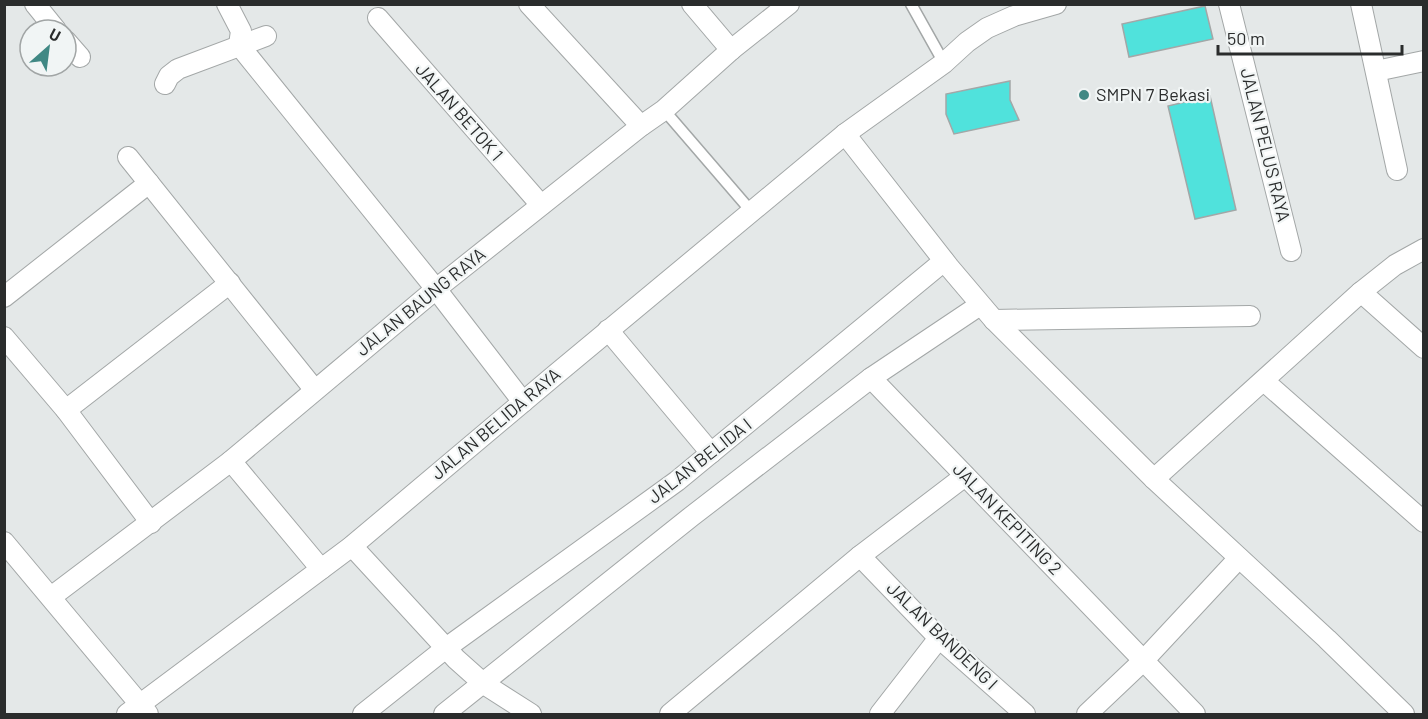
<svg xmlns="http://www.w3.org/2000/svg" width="1428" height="719" font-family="Barlow,sans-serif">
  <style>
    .building { fill: #50e2dc; stroke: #a3a7a7; stroke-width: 1.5 }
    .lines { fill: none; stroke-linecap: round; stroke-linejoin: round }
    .service-casing { stroke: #a3a7a7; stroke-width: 13 }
    .minor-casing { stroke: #a3a7a7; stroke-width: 22 }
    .service { stroke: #fff; stroke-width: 10 }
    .minor { stroke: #fff; stroke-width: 20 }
    .poi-dot { fill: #408884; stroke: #f1f5f5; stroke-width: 2 }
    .labels { text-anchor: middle; stroke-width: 4.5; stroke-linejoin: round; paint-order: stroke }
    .poi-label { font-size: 18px; fill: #2a2c2c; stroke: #f1f5f5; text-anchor: start }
    .street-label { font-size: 18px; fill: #2a2c2c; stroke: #f1f5f5 }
  </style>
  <rect width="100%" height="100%" fill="#e4e8e8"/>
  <g class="building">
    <polygon points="1205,6 1213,39 1129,57 1122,24"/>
    <polygon points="1010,81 1010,100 1019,120 954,134 946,114 946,94"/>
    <polygon points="1210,96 1236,210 1195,219 1168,106"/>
  </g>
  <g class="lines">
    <defs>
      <g id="service">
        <polyline points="911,4 944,63"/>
        <polyline points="664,110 751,211"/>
      </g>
      <g id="minor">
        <polyline points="35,4 56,30"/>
        <polyline points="227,4 241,31 239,45 436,289 523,402"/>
        <polyline points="529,4 641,126"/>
        <polyline points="692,4 731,50"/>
        <polyline points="1229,4 1291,251"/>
        <polyline points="1361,4 1397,170"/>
        <polyline points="378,18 541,205"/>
        <polyline points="66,41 80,57"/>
        <polyline points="1376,71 1424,61"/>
        <polyline points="165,84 169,76 178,69 266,36"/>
        <polyline points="845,134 949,267 994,320 1154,479 1327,639 1404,714"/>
        <polyline points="128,157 314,389"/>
        <polyline points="1361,292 1424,348"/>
        <polyline points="4,297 149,183"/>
        <polyline points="994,320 1250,316"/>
        <polyline points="608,330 711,453"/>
        <polyline points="4,337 66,410 151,523"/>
        <polyline points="871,378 1195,714"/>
        <polyline points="1264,381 1424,522"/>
        <polyline points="66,410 230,283"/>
        <polyline points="231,461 321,569"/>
        <polyline points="1154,479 1361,292 1395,265 1424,249"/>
        <polyline points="4,542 148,714"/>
        <polyline points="352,546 456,659 484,684 531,714"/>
        <polyline points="860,556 939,638 1025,714"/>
        <polyline points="51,597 231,461 436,289 641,126 664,110 731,50 789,4"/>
        <polyline points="127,714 352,546 555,375 845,134 944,63 967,42 987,28 1014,16 1056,4"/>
        <polyline points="363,714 446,648 677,481 944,261"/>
        <polyline points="444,714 692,516 871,378 980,305"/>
        <polyline points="670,714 860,556 965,476"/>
        <polyline points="880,714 939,638"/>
        <polyline points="1087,714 1144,660 1239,558"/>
      </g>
    </defs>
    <use href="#service" class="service-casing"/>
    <use href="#minor" class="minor-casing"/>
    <use href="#service" class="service"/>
    <use href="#minor" class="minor"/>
  </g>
  <circle class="poi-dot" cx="1084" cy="95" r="6"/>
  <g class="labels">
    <g class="poi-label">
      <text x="1096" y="101">SMPN 7 Bekasi</text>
    </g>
    <g class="street-label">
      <text transform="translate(459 112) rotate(49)" y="6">JALAN BETOK 1</text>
      <text transform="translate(1265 145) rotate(76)" y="6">JALAN PELUS RAYA</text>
      <text transform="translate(421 302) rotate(-39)" y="6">JALAN BAUNG RAYA</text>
      <text transform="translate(496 424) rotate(-40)" y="6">JALAN BELIDA RAYA</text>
      <text transform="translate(700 461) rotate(-38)" y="6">JALAN BELIDA I</text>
      <text transform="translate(1007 519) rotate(46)" y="6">JALAN KEPITING 2</text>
      <text transform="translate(942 636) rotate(44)" y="6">JALAN BANDENG I</text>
    </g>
  </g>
  <rect width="1428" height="719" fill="none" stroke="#2a2c2c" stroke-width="12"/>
  <g transform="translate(48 48) rotate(28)"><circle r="28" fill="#f1f5f5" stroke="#a1a5a5" stroke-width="1.5"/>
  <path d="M0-4.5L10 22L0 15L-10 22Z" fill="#408884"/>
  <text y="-9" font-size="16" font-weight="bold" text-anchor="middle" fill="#2a2c2c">U</text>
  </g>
  <path d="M1218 45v9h184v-9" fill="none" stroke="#2a2c2c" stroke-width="3"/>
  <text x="1227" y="45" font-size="18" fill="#2a2c2c" stroke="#f1f5f5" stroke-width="4.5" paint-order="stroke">50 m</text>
</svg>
